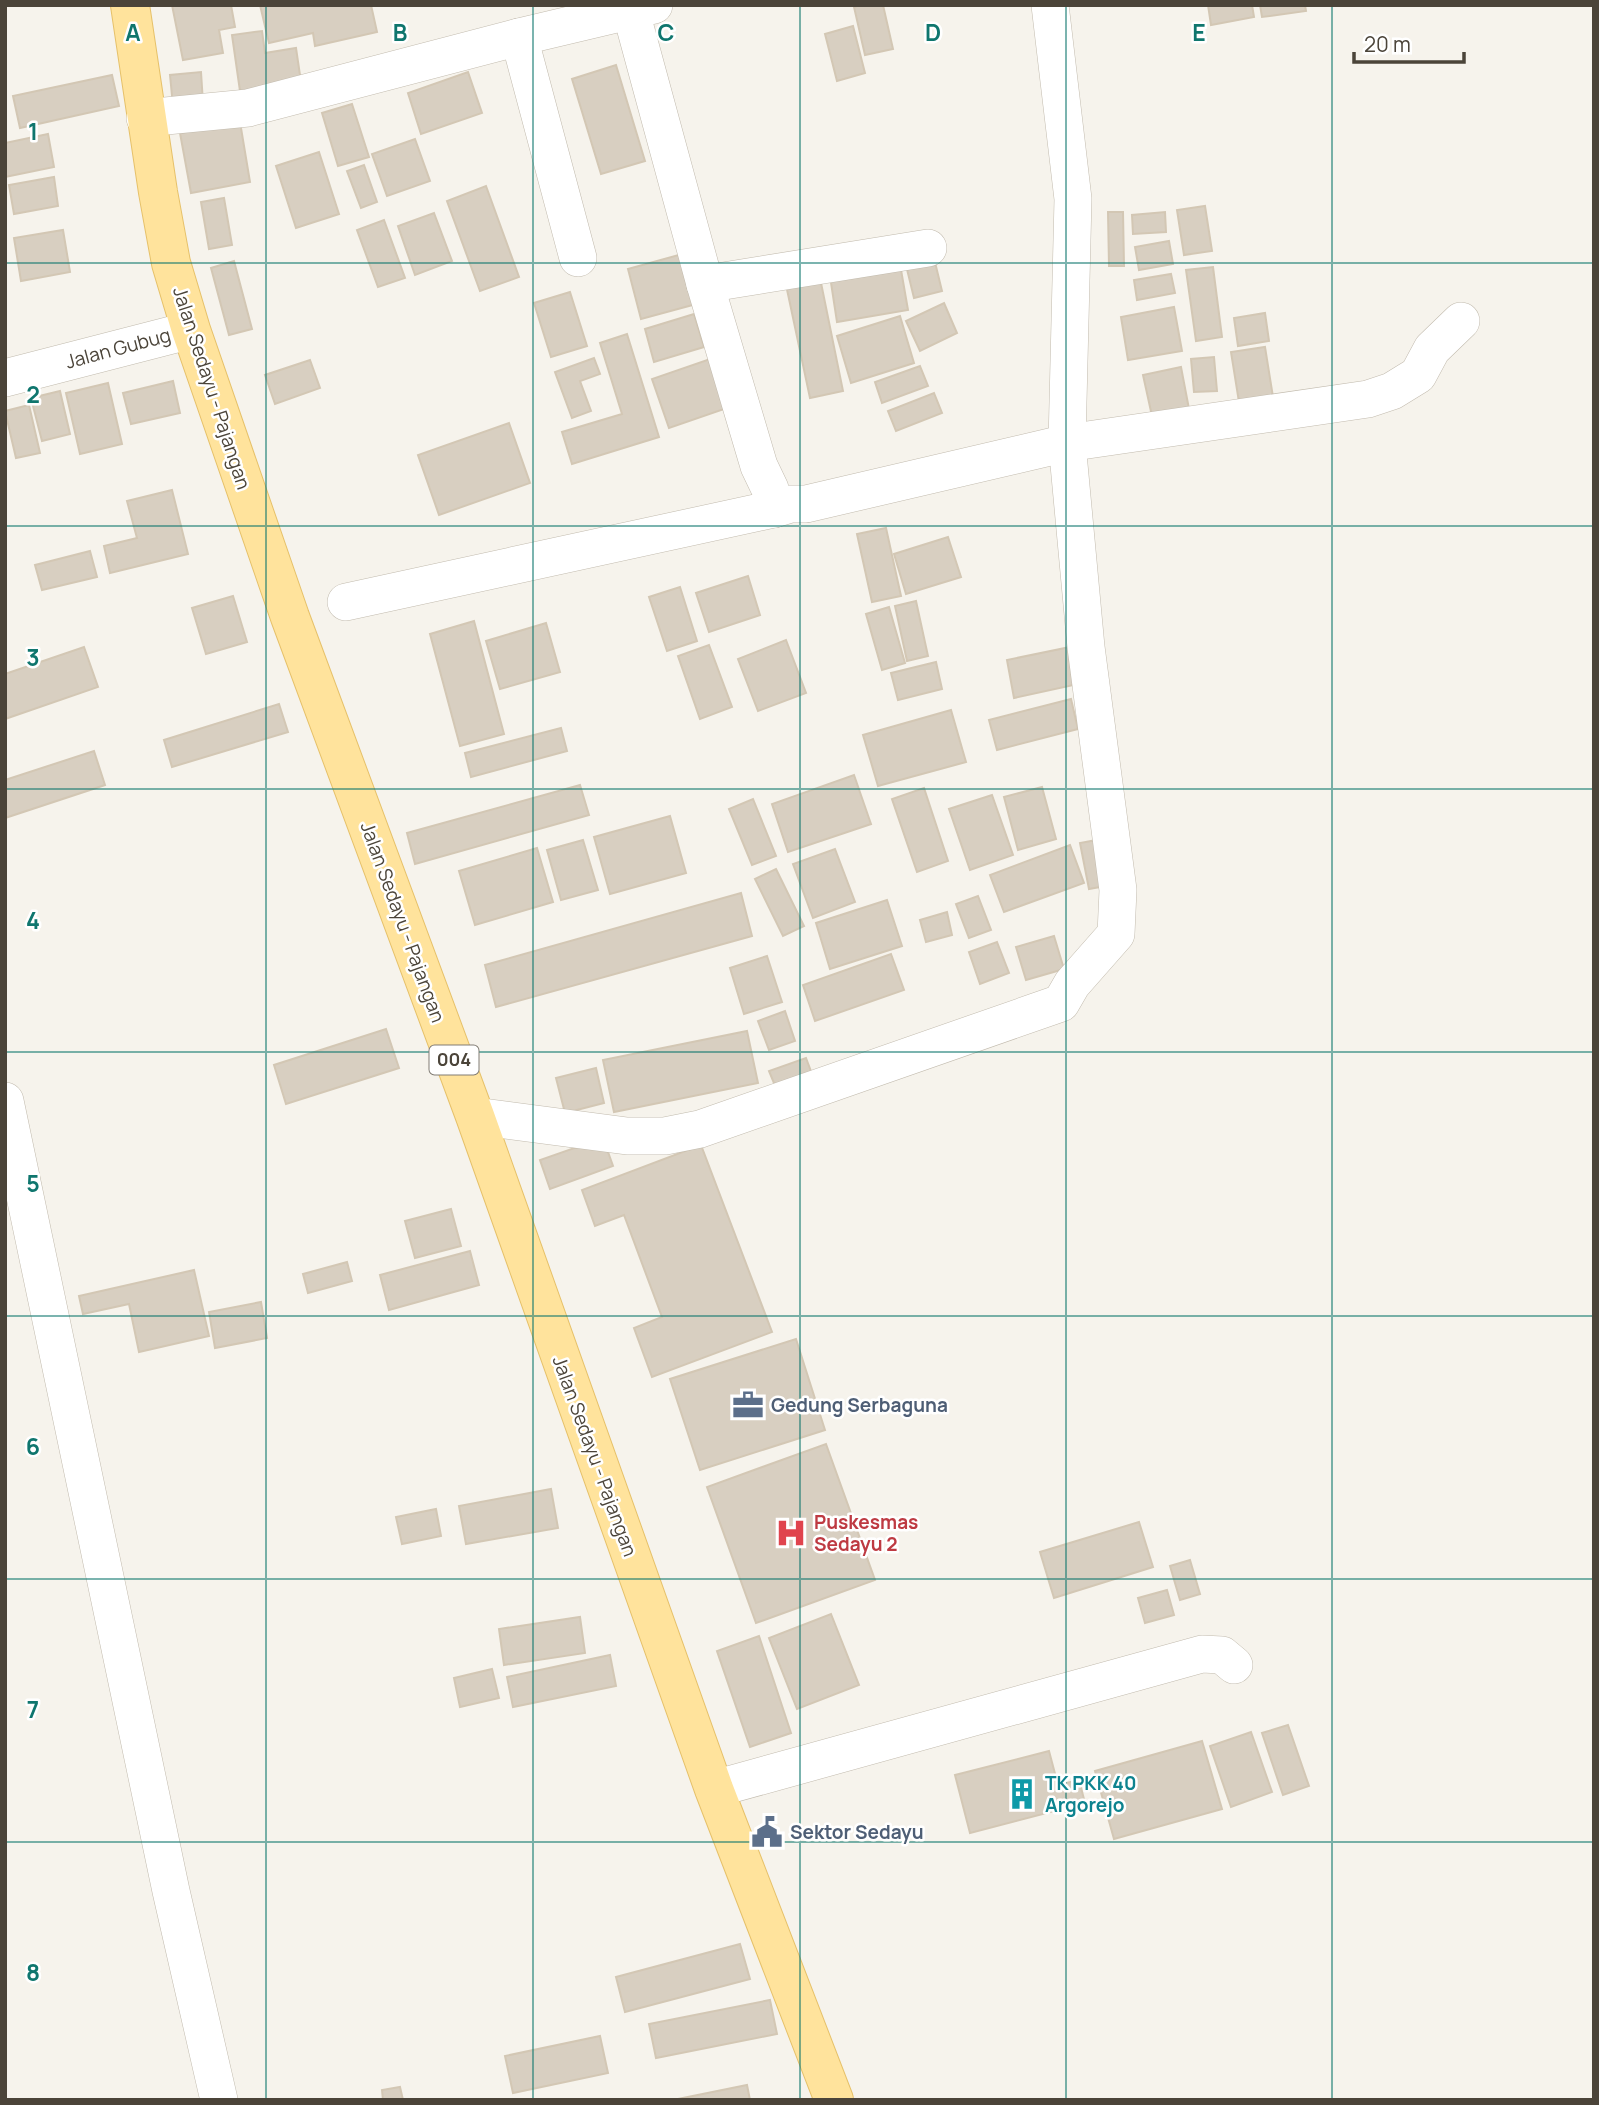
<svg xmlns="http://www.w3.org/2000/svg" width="1599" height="2105" font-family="Manrope,sans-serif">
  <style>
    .building { fill: #d8cfc1; stroke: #d3c7b4; stroke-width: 2 }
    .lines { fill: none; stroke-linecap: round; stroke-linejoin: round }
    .street-casing { stroke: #c2bbae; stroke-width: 38 }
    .primary-casing { stroke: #e6c16a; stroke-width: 40 }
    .street { stroke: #fff; stroke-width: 37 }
    .primary { stroke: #ffe39c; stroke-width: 38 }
    .grid { fill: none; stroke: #0f766e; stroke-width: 2; stroke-opacity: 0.55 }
    .labels { text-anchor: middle; stroke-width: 5; stroke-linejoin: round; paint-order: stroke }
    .shield { fill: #fff; stroke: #817c74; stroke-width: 2 }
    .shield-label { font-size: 18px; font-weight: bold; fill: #4b4439 }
    .street-label { font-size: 19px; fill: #4b4439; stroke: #fff }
    .service-label { font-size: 19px; font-weight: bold; fill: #4e5e75; stroke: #fff; text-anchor: start }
    .health-label { font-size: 19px; font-weight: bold; fill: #be3a42; stroke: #fff; text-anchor: start }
    .culture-label { font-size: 19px; font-weight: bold; fill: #0d838f; stroke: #fff; text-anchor: start }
    .grid-label { font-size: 23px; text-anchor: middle; font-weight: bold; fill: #0f766e; stroke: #fff; stroke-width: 5; stroke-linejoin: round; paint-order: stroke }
  </style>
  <rect width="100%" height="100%" fill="#f6f3ec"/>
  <g class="building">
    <polygon points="172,5 231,5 235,27 219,30 223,53 183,60"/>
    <polygon points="260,5 371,5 377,32 315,46 313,33 269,43"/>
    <polygon points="860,5 883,5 893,49 865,55 854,7"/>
    <polygon points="1208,5 1252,5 1254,17 1211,25"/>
    <polygon points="1260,5 1305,5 1306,11 1262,17"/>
    <polygon points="853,26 865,73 837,81 825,34"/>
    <polygon points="262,31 265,53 296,48 301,82 240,91 232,35"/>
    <polygon points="616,65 645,161 601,174 572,79"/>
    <polygon points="201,72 203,103 173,106 170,75"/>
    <polygon points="468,72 482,113 421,134 408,93"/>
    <polygon points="112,75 119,106 20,128 13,96"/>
    <polygon points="352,104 369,157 338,166 322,113"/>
    <polygon points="240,122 250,182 191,193 180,133"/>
    <polygon points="48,134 54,167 5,177 5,143"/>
    <polygon points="415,139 430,181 387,196 372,154"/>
    <polygon points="319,152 339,214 296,228 276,166"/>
    <polygon points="364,165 377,202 361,208 347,171"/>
    <polygon points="54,177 58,206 14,214 9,185"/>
    <polygon points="486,186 519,277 480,291 447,201"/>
    <polygon points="224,198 232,245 209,249 201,202"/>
    <polygon points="1205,206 1212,251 1184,255 1177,210"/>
    <polygon points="1108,212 1123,212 1124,266 1109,266"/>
    <polygon points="1165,212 1166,232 1133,234 1132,215"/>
    <polygon points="434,213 452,261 415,275 398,226"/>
    <polygon points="384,220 405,278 378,287 357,230"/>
    <polygon points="63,230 70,272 21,281 14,238"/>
    <polygon points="1169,241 1173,264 1139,270 1135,247"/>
    <polygon points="686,253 700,303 641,319 628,269"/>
    <polygon points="933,254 942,291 914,298 905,261"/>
    <polygon points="234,261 252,329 229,335 211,268"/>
    <polygon points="900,264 908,310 837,322 830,276"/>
    <polygon points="1213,267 1222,337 1196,341 1186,270"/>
    <polygon points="819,273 843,391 810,398 785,280"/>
    <polygon points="1171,274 1175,293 1137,300 1134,280"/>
    <polygon points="570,292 587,346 551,357 534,303"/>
    <polygon points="944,303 957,333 920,351 906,321"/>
    <polygon points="1174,307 1182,351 1128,360 1121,317"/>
    <polygon points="1265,313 1269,341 1238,346 1234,318"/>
    <polygon points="694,314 704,347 654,362 645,329"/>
    <polygon points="900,316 914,363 851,383 837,336"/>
    <polygon points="627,334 659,437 572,464 562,432 622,414 600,343"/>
    <polygon points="1265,347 1273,397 1239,402 1231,352"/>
    <polygon points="716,357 733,406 669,428 652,379"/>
    <polygon points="1214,357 1217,391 1194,392 1191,359"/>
    <polygon points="594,358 600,374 580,381 591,411 572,418 555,372"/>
    <polygon points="310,360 320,388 275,404 265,375"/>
    <polygon points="920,366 928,386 882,403 875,382"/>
    <polygon points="1181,367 1189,409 1152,416 1143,375"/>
    <polygon points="173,381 180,413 131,424 123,393"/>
    <polygon points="108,383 122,444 80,454 66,393"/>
    <polygon points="60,391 70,434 42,441 31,398"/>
    <polygon points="934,393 942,413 896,431 888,411"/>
    <polygon points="29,405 40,453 16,458 5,411"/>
    <polygon points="509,423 530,483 439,515 418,455"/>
    <polygon points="172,490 188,554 110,573 104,546 137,538 127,501"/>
    <polygon points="886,528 901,596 872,602 857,534"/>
    <polygon points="948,537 961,577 906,594 894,554"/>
    <polygon points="90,551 97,577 42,590 35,565"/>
    <polygon points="748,576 760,615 709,632 696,593"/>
    <polygon points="680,587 697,641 667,651 649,597"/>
    <polygon points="233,596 247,642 206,654 192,608"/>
    <polygon points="916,601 928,656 907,661 895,606"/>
    <polygon points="889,607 905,663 882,670 866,614"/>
    <polygon points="474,621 504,734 460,746 430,634"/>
    <polygon points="546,623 560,672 500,689 486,641"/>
    <polygon points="786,640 806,693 758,711 738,659"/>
    <polygon points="709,645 732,707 700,719 678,656"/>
    <polygon points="84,647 98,687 5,719 5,674"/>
    <polygon points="1070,647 1078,684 1014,698 1007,660"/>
    <polygon points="936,662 942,689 898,700 891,673"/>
    <polygon points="1071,699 1078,729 997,750 989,720"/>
    <polygon points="279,704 288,732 172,767 164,740"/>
    <polygon points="951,710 966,762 878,786 863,735"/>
    <polygon points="561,728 567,751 471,777 465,753"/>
    <polygon points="94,751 105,785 5,818 5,780"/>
    <polygon points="854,775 871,824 788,852 772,804"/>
    <polygon points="580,785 589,815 415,864 407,833"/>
    <polygon points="1042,787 1056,839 1018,850 1004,797"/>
    <polygon points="924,788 948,861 917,872 892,799"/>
    <polygon points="992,795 1013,855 970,870 949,809"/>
    <polygon points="753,799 776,856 752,865 729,809"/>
    <polygon points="670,816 686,873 610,894 594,837"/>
    <polygon points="1102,839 1111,885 1089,889 1080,843"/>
    <polygon points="583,840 598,890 561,900 547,850"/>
    <polygon points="1070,845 1084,883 1004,912 990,875"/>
    <polygon points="537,848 553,902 475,925 459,871"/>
    <polygon points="835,849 855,902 813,918 793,864"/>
    <polygon points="776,869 804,926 783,936 755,879"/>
    <polygon points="741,893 752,936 496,1007 485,965"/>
    <polygon points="978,896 991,930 969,938 956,904"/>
    <polygon points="887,900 902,946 830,969 816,923"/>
    <polygon points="947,912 952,935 926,942 920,920"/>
    <polygon points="1054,936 1064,969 1026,980 1016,947"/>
    <polygon points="997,942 1009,973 980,984 969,952"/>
    <polygon points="891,954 904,990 815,1021 803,985"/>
    <polygon points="767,956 782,1002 744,1014 730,968"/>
    <polygon points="785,1011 795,1041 769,1050 758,1021"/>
    <polygon points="386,1029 399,1068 286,1104 274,1065"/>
    <polygon points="747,1031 758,1083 614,1112 603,1060"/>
    <polygon points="806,1058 812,1074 776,1088 769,1071"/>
    <polygon points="596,1068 604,1103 565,1113 556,1078"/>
    <polygon points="603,1138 613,1166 550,1189 540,1160"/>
    <polygon points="701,1145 772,1332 652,1377 634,1328 662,1317 624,1215 595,1226 582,1190"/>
    <polygon points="451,1209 461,1246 415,1258 405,1221"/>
    <polygon points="470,1251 479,1285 389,1310 380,1275"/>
    <polygon points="347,1262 352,1281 308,1293 303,1274"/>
    <polygon points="194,1270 209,1336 139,1352 129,1304 83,1314 79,1296"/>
    <polygon points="261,1302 267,1338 215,1348 209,1312"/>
    <polygon points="796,1339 825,1430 700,1470 670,1379"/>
    <polygon points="826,1444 875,1580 756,1623 707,1487"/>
    <polygon points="551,1489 558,1528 466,1544 459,1506"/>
    <polygon points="436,1509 441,1536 402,1544 396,1517"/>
    <polygon points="1139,1522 1153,1567 1054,1598 1040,1552"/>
    <polygon points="1190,1560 1200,1594 1180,1600 1170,1566"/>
    <polygon points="1167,1590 1174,1615 1145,1623 1138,1598"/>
    <polygon points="831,1614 859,1685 797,1709 769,1638"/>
    <polygon points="580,1617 585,1653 504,1665 499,1629"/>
    <polygon points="759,1636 791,1733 750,1747 717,1651"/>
    <polygon points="610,1655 616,1686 513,1707 507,1677"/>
    <polygon points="492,1669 499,1698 460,1707 454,1678"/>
    <polygon points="1288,1725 1309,1786 1283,1795 1262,1733"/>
    <polygon points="1251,1732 1272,1792 1231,1807 1210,1746"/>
    <polygon points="1202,1741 1222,1809 1114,1839 1095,1771"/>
    <polygon points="1049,1751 1058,1785 1079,1780 1085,1803 970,1833 955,1775"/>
    <polygon points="740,1944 750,1979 625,2012 616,1977"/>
    <polygon points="770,2000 777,2034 656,2058 649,2024"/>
    <polygon points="600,2036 608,2073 513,2093 505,2056"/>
    <polygon points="747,2085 750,2100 673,2100"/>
    <polygon points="400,2087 403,2100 383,2100 382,2090"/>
  </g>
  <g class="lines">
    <defs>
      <g id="street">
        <polyline points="631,12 705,284 759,466 770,489 774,509"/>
        <polyline points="519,37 578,258"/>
        <polyline points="145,118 248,108 519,37 654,5"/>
        <polyline points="705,284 928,248"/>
        <polyline points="5,378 191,330"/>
        <polyline points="346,602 774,509 790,504 806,504 1067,443 1368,399 1392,391 1418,375 1432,349 1461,321"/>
        <polyline points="5,1101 171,1891 219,2100"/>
        <polyline points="475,1116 627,1136 665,1136 700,1129 1061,1003 1072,984 1116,934 1118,890 1086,647 1067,443 1073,199 1050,5"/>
        <polyline points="714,1789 1202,1654 1222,1655 1234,1665"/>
      </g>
      <polyline id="primary" points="130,5 158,192 171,263 191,330 290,617 475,1116 714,1789 834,2100"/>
    </defs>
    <use href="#street" class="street-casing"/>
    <use href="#primary" class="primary-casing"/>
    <use href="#street" class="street"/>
    <use href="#primary" class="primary"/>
  </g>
  <path class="grid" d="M266 5V2100M533 5V2100M800 5V2100M1066 5V2100M1332 5V2100M5 263H1594M5 526H1594M5 789H1594M5 1052H1594M5 1316H1594M5 1579H1594M5 1842H1594"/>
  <defs>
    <symbol id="office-bare" viewBox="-9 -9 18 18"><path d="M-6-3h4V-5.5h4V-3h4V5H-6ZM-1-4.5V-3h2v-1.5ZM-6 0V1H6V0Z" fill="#5c6f8a" stroke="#fff" stroke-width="2.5" paint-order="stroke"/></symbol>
    <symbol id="hospital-bare" viewBox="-9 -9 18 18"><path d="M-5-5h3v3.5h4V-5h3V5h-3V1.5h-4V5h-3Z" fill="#e0444e" stroke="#fff" stroke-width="2.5" paint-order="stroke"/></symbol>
    <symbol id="building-bare" viewBox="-9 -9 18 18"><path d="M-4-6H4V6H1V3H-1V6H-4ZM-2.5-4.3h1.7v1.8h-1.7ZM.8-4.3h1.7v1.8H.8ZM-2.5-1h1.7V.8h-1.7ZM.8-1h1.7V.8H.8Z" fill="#0f9aa8" stroke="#fff" stroke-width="2.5" paint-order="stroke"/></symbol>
    <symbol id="civic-bare" viewBox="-9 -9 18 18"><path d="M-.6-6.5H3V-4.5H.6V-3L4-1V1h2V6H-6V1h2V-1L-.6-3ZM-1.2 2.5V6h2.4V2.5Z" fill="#5c6f8a" stroke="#fff" stroke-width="2.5" paint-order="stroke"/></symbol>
  </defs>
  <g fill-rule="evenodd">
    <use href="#office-bare" x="726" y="1383" width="44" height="44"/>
    <use href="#hospital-bare" x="769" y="1511" width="44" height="44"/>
    <use href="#building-bare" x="1000" y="1772" width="44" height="44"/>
    <use href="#civic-bare" x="745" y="1810" width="44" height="44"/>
  </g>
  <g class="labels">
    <rect class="shield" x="429.5" y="1045.5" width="49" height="29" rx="5"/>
    <g class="shield-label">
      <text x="454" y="1066">004</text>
    </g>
    <g class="street-label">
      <text transform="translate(118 348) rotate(-15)" y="7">Jalan Gubug</text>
      <text transform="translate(212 388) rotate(72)" y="7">Jalan Sedayu - Pajangan</text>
      <text transform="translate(403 922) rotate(70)" y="7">Jalan Sedayu - Pajangan</text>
      <text transform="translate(595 1456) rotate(70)" y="7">Jalan Sedayu - Pajangan</text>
    </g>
    <g class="service-label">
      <text x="771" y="1412">Gedung Serbaguna</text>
      <text x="790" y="1839">Sektor Sedayu</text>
    </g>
    <g class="health-label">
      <text x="814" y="1529">Puskesmas<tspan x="814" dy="22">Sedayu 2</tspan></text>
    </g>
    <g class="culture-label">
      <text x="1045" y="1790">TK PKK 40<tspan x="1045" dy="22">Argorejo</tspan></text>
    </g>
  </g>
  <g class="grid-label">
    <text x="133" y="41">A</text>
    <text x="400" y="41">B</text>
    <text x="666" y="41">C</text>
    <text x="933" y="41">D</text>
    <text x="1199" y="41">E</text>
    <text x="33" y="140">1</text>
    <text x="33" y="403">2</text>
    <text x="33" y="666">3</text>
    <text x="33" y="929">4</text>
    <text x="33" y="1192">5</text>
    <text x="33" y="1455">6</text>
    <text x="33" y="1718">7</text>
    <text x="33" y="1981">8</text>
  </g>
  <rect width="1599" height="2105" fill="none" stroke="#4b4439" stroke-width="14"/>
  <path d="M1354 52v10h110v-10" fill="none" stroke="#4b4439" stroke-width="3.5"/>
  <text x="1364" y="52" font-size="21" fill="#4b4439" stroke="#ffffff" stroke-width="5" paint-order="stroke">20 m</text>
</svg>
